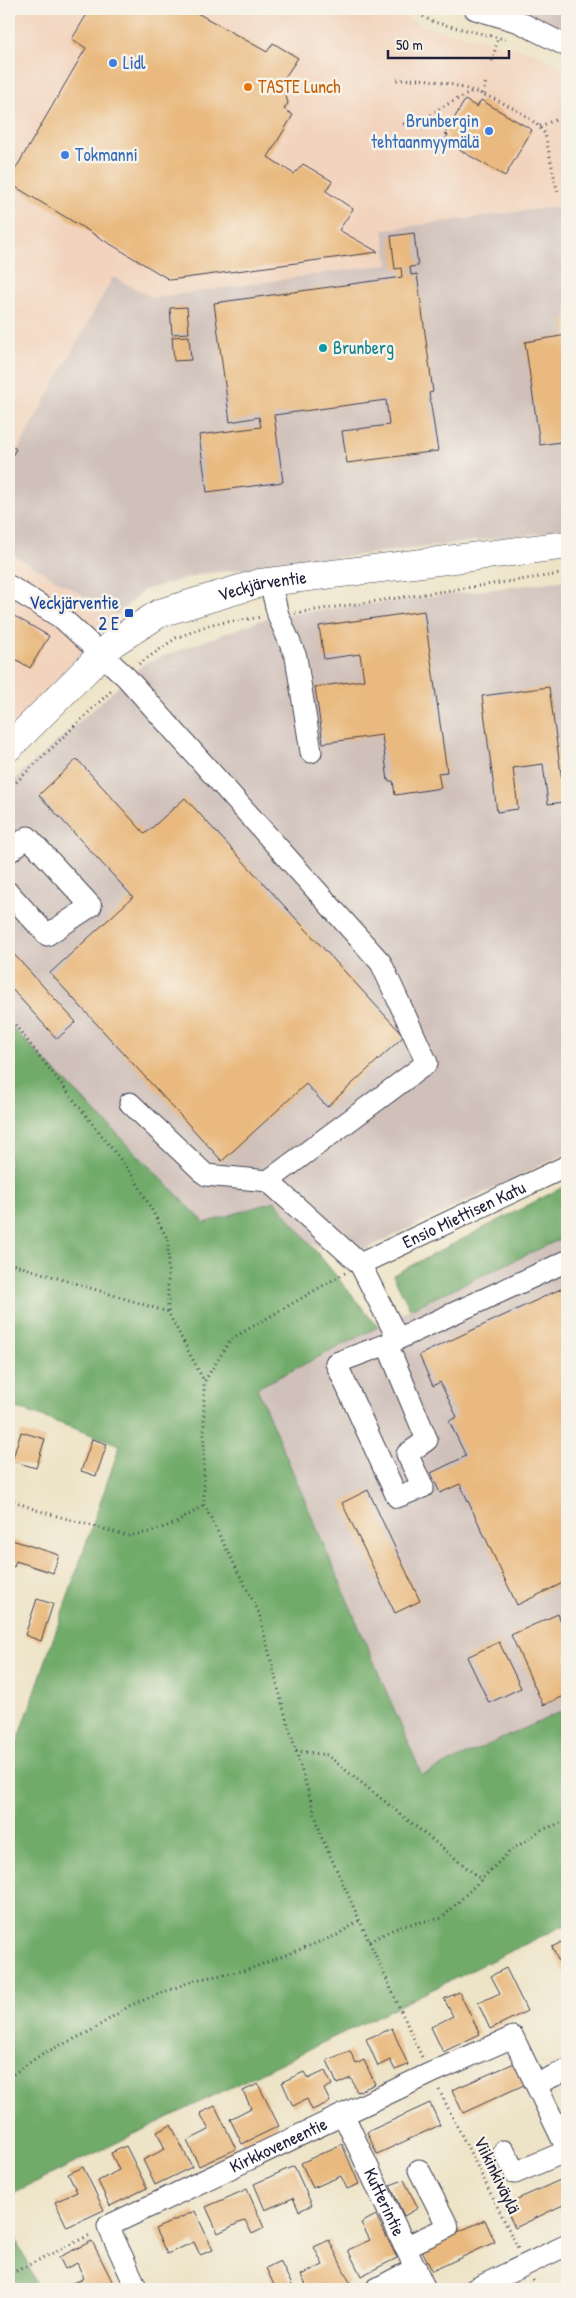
<svg xmlns="http://www.w3.org/2000/svg" width="576" height="2298" font-family="'Patrick Hand',sans-serif">
  <style>
    .built { fill: #f2d4be }
    .industrial { fill: #cfc0ba }
    .forest { fill: #71ab6b; stroke: #4a6653 }
    .building { fill: #e9b97f }
    .lines { fill: none; stroke-linecap: round; stroke-linejoin: round }
    .minor-casing { stroke: #403f50; stroke-width: 23 }
    .major-casing { stroke: #403f50; stroke-width: 29 }
    .path { stroke: #403f50; stroke-width: 3; stroke-dasharray: 1 4; stroke-linecap: butt }
    .minor { stroke: #fff; stroke-width: 21 }
    .major { stroke: #fff; stroke-width: 28 }
    .shop-dot { fill: #3f7fe0; stroke: #f7f3e8; stroke-width: 2 }
    .food-dot { fill: #e8710a; stroke: #f7f3e8; stroke-width: 2 }
    .culture-dot { fill: #0f9aa8; stroke: #f7f3e8; stroke-width: 2 }
    .transit-dot { fill: #1a4fb4; stroke: #f7f3e8; stroke-width: 2 }
    .labels { text-anchor: middle; stroke-width: 5; stroke-linejoin: round; paint-order: stroke }
    .shop-label { font-size: 18px; fill: #366cbe; stroke: #f7f3e8; text-anchor: start }
    .food-label { font-size: 18px; fill: #c56008; stroke: #f7f3e8; text-anchor: start }
    .culture-label { font-size: 18px; fill: #0d838f; stroke: #f7f3e8; text-anchor: start }
    .street-label { font-size: 18px; fill: #22223b; stroke: #f7f3e8 }
    .transit-label { font-size: 18px; fill: #164399; stroke: #f7f3e8; text-anchor: end }
  </style>
  <rect width="100%" height="100%" fill="#f7f3e8"/>
  <filter id="ink" filterUnits="userSpaceOnUse"><feTurbulence type="fractalNoise" baseFrequency=".02" numOctaves="2"/><feDisplacementMap in="SourceGraphic" scale="10" xChannelSelector="R" yChannelSelector="G"/><feConvolveMatrix kernelMatrix="1 2 1 2 8 2 1 2 1" color-interpolation-filters="sRGB"/></filter>
  <filter id="wash" filterUnits="userSpaceOnUse"><feTurbulence type="fractalNoise" baseFrequency=".0096" numOctaves="4" result="noise"/><feDisplacementMap in="SourceGraphic" scale="20" xChannelSelector="R" yChannelSelector="G"/><feGaussianBlur stdDeviation="1.12" result="paint"/><feColorMatrix in="noise" values="0 0 0 0 0 0 0 0 0 0 0 0 0 0 0 0 0 1.4 0 .05"/><feComposite in="paint" operator="in"/></filter>
  <g filter="url(#wash)">
    <rect width="100%" height="100%" fill="#ede3c6"/>
    <g class="built">
      <polygon points="9,9 378,9 403,15 421,26 532,52 560,66 567,72 567,205 384,230 388,264 154,298 113,277 9,466"/>
      <polygon points="9,552 116,615 9,732"/>
    </g>
    <g class="industrial">
      <polygon points="517,9 567,9 567,31"/>
      <polygon points="567,205 567,530 201,574 144,590 116,615 9,552 9,466 113,277 154,298 388,264 383,230"/>
      <polygon points="567,580 567,1153 355,1254 9,1185 9,784 145,663 272,616"/>
      <polygon points="567,1236 567,1709 422,1775 257,1388 410,1309"/>
    </g>
    <g class="forest">
      <polygon points="9,1024 205,1223 275,1201 378,1327 257,1388 422,1775 567,1709 567,1924 9,2195 9,1767 120,1445 9,1405"/>
      <polygon points="567,1185 567,1236 410,1309 393,1275"/>
      <polygon points="9,2224 39,2289 9,2289"/>
    </g>
    <g id="blocks">
      <g class="building">
        <polygon points="90,9 190,9 267,52 273,43 298,58 277,89 285,93 288,103 284,109 293,115 268,157 294,174 303,164 332,181 326,191 353,209 339,230 378,252 170,280 9,183 9,180 86,48 72,39"/>
        <polygon points="465,100 477,107 481,100 532,130 505,176 444,141 448,135 445,134"/>
        <polygon points="414,233 418,266 410,267 411,275 417,274 433,392 429,393 438,451 347,463 342,431 389,425 386,400 274,415 283,482 207,492 199,435 261,427 259,417 230,422 214,303 402,277 401,268 395,269 391,236"/>
        <polygon points="187,307 189,333 172,334 170,308"/>
        <polygon points="567,319 567,335 566,335 564,320"/>
        <polygon points="567,335 567,441 540,445 525,342"/>
        <polygon points="189,336 191,360 174,361 172,337"/>
        <polygon points="9,444 16,449 9,461"/>
        <polygon points="424,611 447,772 438,773 441,788 395,795 393,781 388,781 382,735 323,743 315,687 364,680 360,654 324,659 319,626"/>
        <polygon points="9,613 49,636 30,668 9,655"/>
        <polygon points="549,687 565,802 548,804 543,764 513,768 518,809 497,812 482,696"/>
        <polygon points="77,759 145,834 185,798 404,1036 327,1107 306,1084 222,1161 50,973 133,897 39,795"/>
        <polygon points="9,949 76,1022 57,1039 9,986"/>
        <polygon points="567,1286 567,1581 517,1605 460,1484 440,1493 431,1473 466,1456 449,1421 457,1417 440,1382 433,1386 419,1355"/>
        <polygon points="21,1432 45,1439 36,1468 12,1461"/>
        <polygon points="92,1439 107,1444 96,1476 81,1471"/>
        <polygon points="368,1490 420,1601 395,1613 342,1503"/>
        <polygon points="9,1539 59,1555 53,1573 16,1561 14,1567 9,1565"/>
        <polygon points="37,1599 53,1604 41,1641 25,1635"/>
        <polygon points="558,1614 567,1635 567,1695 543,1705 511,1635"/>
        <polygon points="499,1642 521,1688 489,1703 467,1657"/>
        <polygon points="567,1939 567,1980 552,1947"/>
        <polygon points="506,1968 527,2011 490,2029 478,2003 500,1993 491,1976"/>
        <polygon points="459,1992 480,2034 443,2052 431,2027 453,2016 444,1999"/>
        <polygon points="392,2028 408,2065 395,2070 390,2060 378,2066 366,2039"/>
        <polygon points="350,2051 356,2064 364,2060 375,2084 357,2092 351,2078 337,2084 327,2060"/>
        <polygon points="517,2062 526,2084 463,2113 452,2090"/>
        <polygon points="325,2071 332,2085 324,2089 330,2102 312,2110 307,2099 293,2106 282,2082 304,2072 308,2079"/>
        <polygon points="258,2084 279,2126 242,2144 230,2119 251,2108 243,2091"/>
        <polygon points="430,2103 440,2125 377,2154 367,2132"/>
        <polygon points="215,2106 236,2149 199,2166 187,2141 209,2130 200,2113"/>
        <polygon points="171,2125 192,2167 155,2185 143,2160 165,2149 157,2132"/>
        <polygon points="342,2144 359,2184 347,2189 341,2176 313,2188 301,2163"/>
        <polygon points="126,2146 147,2188 110,2206 98,2181 119,2170 111,2153"/>
        <polygon points="294,2166 312,2205 299,2211 293,2198 265,2210 254,2184"/>
        <polygon points="83,2167 104,2210 67,2227 55,2202 77,2192 68,2174"/>
        <polygon points="567,2177 567,2203 515,2228 504,2205"/>
        <polygon points="404,2180 418,2208 404,2216 390,2185"/>
        <polygon points="247,2189 264,2228 252,2234 245,2220 218,2233 206,2207"/>
        <polygon points="195,2211 213,2250 200,2255 194,2242 167,2254 155,2229"/>
        <polygon points="376,2215 397,2258 361,2276 348,2250 370,2240 361,2223"/>
        <polygon points="485,2220 495,2242 432,2271 421,2248"/>
        <polygon points="329,2240 350,2283 336,2289 308,2289 301,2275 323,2265 314,2247"/>
        <polygon points="92,2241 116,2289 73,2289 70,2284 84,2278 77,2263 65,2269 59,2257"/>
        <polygon points="280,2261 294,2289 266,2289 274,2285 266,2268"/>
      </g>
    </g>
  </g>
  <g filter="url(#ink)">
    <use href="#blocks" fill-opacity="0" stroke="#403f50" stroke-width="1"/>
    <g class="lines">
      <defs>
        <g id="minor">
          <polyline points="475,9 519,22 567,46"/>
          <polyline points="270,582 278,615 296,657 311,752"/>
          <polyline points="9,586 63,619 126,677 381,963 427,1063 268,1181"/>
          <polyline points="9,852 28,837 91,906 47,935 9,893"/>
          <polyline points="130,1103 206,1175 268,1181 360,1264 398,1339"/>
          <path id="s1" d="M360 1264 567 1166"/>
          <polyline points="387,1344 427,1440 407,1454 423,1487 397,1497 336,1363 387,1344 567,1261"/>
          <polyline points="536,2084 567,2070"/>
          <path id="s2" d="M344 2116 425 2289"/>
          <polyline points="504,2151 515,2173 567,2151"/>
          <polyline points="405,2247 448,2227 419,2170"/>
          <path id="s3" d="M137 2289 108 2226 431 2073 513 2037 567 2149"/>
          <polyline points="376,2289 416,2268"/>
          <polyline points="475,2289 567,2245"/>
        </g>
        <g id="major">
          <path id="s4" d="M9 747 113 643 160 613 260 583 567 545"/>
        </g>
      </defs>
      <use href="#minor" class="minor-casing"/>
      <use href="#major" class="major-casing"/>
      <g class="path">
        <polyline points="410,9 433,22 508,40"/>
        <polyline points="492,61 498,38"/>
        <path d="M397 80C407 80 418 78 428 80 461 84 526 106 545 134L558 194"/>
        <polyline points="483,94 486,81"/>
        <polyline points="403,124 424,120 442,107 474,91"/>
        <polyline points="540,126 558,119"/>
        <polyline points="295,613 567,573"/>
        <polyline points="139,664 176,638 212,624 262,617"/>
        <polyline points="9,789 113,689"/>
        <polyline points="9,1017 134,1177 168,1240 168,1312"/>
        <polyline points="9,1263 168,1312 204,1381"/>
        <polyline points="345,1273 231,1339 204,1382 204,1505 259,1613 282,1704 322,1838 422,2057"/>
        <polyline points="9,1499 36,1510 128,1536 150,1532 176,1523 204,1505"/>
        <polyline points="296,1751 327,1755 482,1880"/>
        <polyline points="369,1941 401,1926 442,1918 509,1852 541,1830 567,1821"/>
        <polyline points="9,2077 42,2054 89,2032 131,2005 195,1980 247,1970 337,1935 360,1920"/>
        <polyline points="439,2090 519,2250"/>
        <polyline points="9,2278 14,2272 92,2234"/>
        <polyline points="533,2280 537,2289"/>
      </g>
      <use href="#minor" class="minor"/>
      <use href="#major" class="major"/>
    </g>
  </g>
  <g class="shop-dot">
    <circle cx="113" cy="63" r="5"/>
    <circle cx="489" cy="131" r="5"/>
    <circle cx="65" cy="155" r="5"/>
  </g>
  <circle class="food-dot" cx="248" cy="87" r="5"/>
  <circle class="culture-dot" cx="323" cy="348" r="5"/>
  <rect class="transit-dot" x="124" y="608" width="10" height="10" rx="2.5"/>
  <g class="labels">
    <g class="shop-label">
      <text x="123" y="69">Lidl</text>
      <text x="479" y="127" text-anchor="end">Brunbergin<tspan x="479" dy="21">tehtaanmyymälä</tspan></text>
      <text x="75" y="161">Tokmanni</text>
    </g>
    <g class="food-label">
      <text x="258" y="93">TASTE Lunch</text>
    </g>
    <g class="culture-label">
      <text x="333" y="354">Brunberg</text>
    </g>
    <g class="street-label">
      <text dy="6" stroke="none"><textPath href="#s4" startOffset="309">Veckjärventie</textPath></text>
      <text dy="6" stroke="none"><textPath href="#s1" startOffset="115">Ensio Miettisen Katu</textPath></text>
      <text dy="6" stroke="none"><textPath href="#s3" startOffset="258">Kirkkoveneentie</textPath></text>
      <text transform="translate(497 2175) rotate(64)" y="6">Viikinkiväylä</text>
      <text dy="6" stroke="none"><textPath href="#s2" startOffset="95">Kutterintie</textPath></text>
    </g>
    <g class="transit-label">
      <text x="119" y="609">Veckjärventie<tspan x="119" dy="21">2 E</tspan></text>
    </g>
  </g>
  <rect width="576" height="2298" fill="none" stroke="#f7f3e8" stroke-width="30"/>
  <path d="M388 50v8h121v-8" fill="none" stroke="#22223b" stroke-width="2.5"/>
  <text x="396" y="50" font-size="15" fill="#22223b" stroke="#f7f3e8" stroke-width="4" paint-order="stroke">50 m</text>
</svg>
